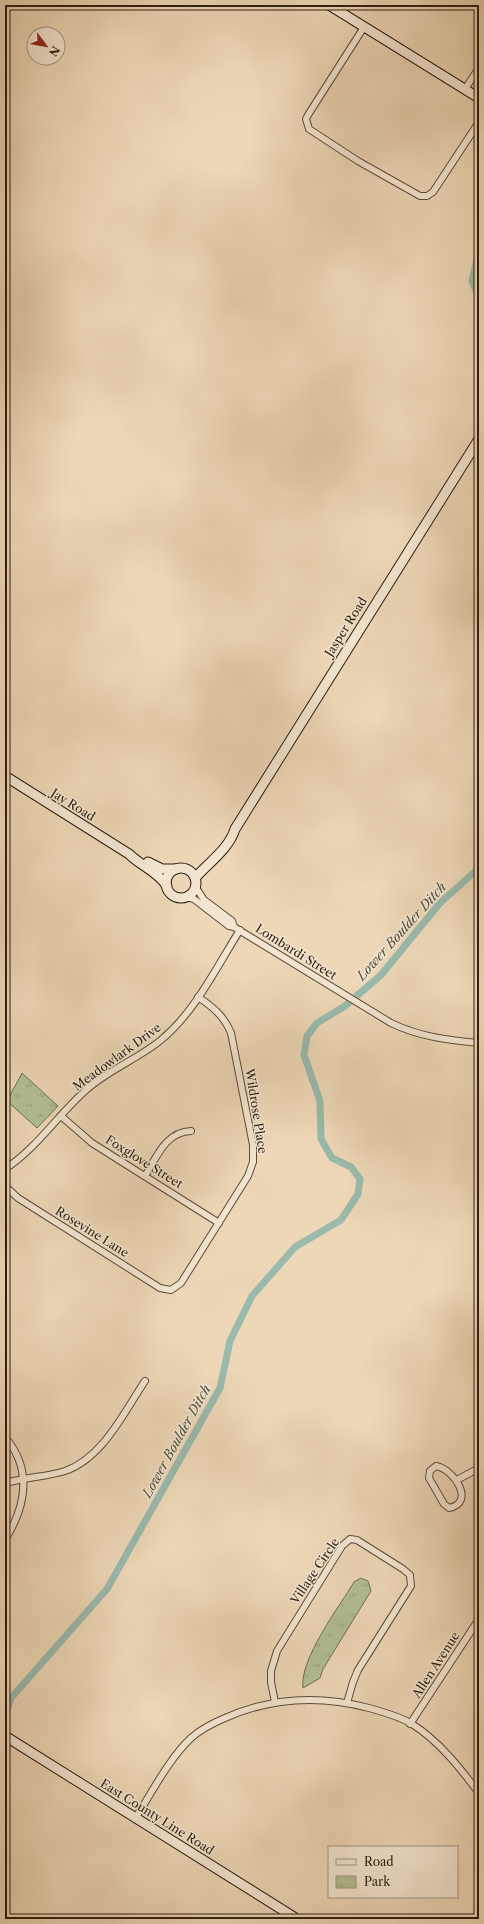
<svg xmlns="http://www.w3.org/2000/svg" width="484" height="1924" font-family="'Libre Caslon Text',serif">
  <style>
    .park { fill: url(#park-tufts); stroke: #6f6e50 }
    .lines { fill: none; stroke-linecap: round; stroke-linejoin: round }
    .canal { stroke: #99baad; stroke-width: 7 }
    .street-casing { stroke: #5c4c38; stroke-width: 8 }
    .secondary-casing { stroke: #2c1e0e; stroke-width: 11 }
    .street { stroke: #f3e5d0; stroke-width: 6 }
    .secondary { stroke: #f3e5d0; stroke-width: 9 }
    .labels { text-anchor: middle; stroke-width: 3; stroke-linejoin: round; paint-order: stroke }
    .street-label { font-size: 12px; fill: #2c1e0e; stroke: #f3e5d0 }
    .water-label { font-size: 13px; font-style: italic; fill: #4d4d3e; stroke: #f3e5d0 }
  </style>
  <defs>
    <pattern id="park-tufts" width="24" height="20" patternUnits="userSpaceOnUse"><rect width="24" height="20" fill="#b2bf93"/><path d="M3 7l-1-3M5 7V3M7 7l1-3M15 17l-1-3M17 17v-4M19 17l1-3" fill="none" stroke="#99a47e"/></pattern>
  </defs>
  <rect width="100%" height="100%" fill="#edd7b6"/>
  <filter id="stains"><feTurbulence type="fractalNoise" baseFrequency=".005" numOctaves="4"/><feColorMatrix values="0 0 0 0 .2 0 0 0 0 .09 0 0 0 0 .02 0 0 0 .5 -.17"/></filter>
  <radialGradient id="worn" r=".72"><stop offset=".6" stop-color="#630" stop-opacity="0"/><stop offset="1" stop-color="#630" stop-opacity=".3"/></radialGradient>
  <g class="park">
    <polygon points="22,1073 58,1106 37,1128 7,1101"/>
    <path d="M361 1578 368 1581 371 1591 323 1669 320 1678 303 1688C299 1660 339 1607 354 1582Z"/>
  </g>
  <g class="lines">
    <g class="canal">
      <polyline points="479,251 472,281 479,298"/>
      <polyline points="5,1717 11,1698 107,1589 220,1388 230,1341 252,1296 295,1247 341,1220 358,1194 360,1179 351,1167 332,1158 321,1139 320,1101 304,1055 307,1036 317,1023 345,1006 381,975 440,903 479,868"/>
    </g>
    <defs>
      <g id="street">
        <polyline points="364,27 308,115 306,119 309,129 358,161 420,196 427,196 433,192 479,122"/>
        <polyline points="465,89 479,68"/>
        <polyline points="195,886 204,900 232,921 234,927"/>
        <path d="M186 897 194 899 229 926 234 927 391 1023C420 1037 448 1040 479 1043"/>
        <polyline points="61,1116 92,1143 219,1223"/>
        <path d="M5 1169C37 1148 57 1116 85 1091 106 1071 138 1059 161 1040 195 1012 216 968 240 930"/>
        <path d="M145 1176C157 1156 166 1132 191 1131"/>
        <path d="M5 1186 18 1198 160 1288 171 1290 181 1283 248 1176 253 1162V1145L231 1033C224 1016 213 1007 198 997"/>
        <path d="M5 1437C33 1470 26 1506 5 1540"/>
        <path d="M436 1466C454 1469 476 1503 449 1508L444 1504 429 1478 430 1471Z"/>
        <polyline points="457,1480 479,1468"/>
        <path d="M6 1483C26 1477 46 1477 65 1471 103 1458 124 1412 145 1381"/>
        <polyline points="275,1702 271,1682 271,1671 277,1651 342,1546 350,1539 357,1540 403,1569 410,1575 411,1586 358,1670 353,1682 347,1703"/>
        <polyline points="410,1724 479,1619"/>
        <path d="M136 1817C153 1791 168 1760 191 1738 200 1730 213 1723 225 1718 272 1697 320 1695 369 1708 383 1712 399 1716 412 1724 439 1741 460 1768 479 1793"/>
      </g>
      <g id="secondary">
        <polyline points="329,5 479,98"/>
        <path d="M5 776 129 854C141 866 157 871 167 886"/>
        <polyline points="148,862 162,869 176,869"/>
        <circle cx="181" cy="883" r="15"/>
        <path d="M195 878C208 863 229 849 235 829L479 439"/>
        <polyline points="5,1736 297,1919"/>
      </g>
    </defs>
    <use href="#street" class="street-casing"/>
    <use href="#secondary" class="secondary-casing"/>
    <use href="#street" class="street"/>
    <use href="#secondary" class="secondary"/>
  </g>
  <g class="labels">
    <g class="street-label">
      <text transform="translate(346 627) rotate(-58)" y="4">Jasper Road</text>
      <text transform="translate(73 805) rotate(32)" y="4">Jay Road</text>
      <text transform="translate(296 952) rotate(32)" y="4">Lombardi Street</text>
      <text transform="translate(117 1057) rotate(-36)" y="4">Meadowlark Drive</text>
      <text transform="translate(256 1111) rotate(81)" y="4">Wildrose Place</text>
      <text transform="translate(144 1162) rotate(32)" y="4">Foxglove Street</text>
      <text transform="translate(92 1232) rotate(32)" y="4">Rosevine Lane</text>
      <text transform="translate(315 1571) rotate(-56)" y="4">Village Circle</text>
      <text transform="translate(436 1665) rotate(-57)" y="4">Allen Avenue</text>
      <text transform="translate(157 1817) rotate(32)" y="4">East County Line Road</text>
    </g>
    <g class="water-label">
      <text transform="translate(401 931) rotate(-48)" y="5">Lower Boulder Ditch</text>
      <text transform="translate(176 1441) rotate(-61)" y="5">Lower Boulder Ditch</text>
    </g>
  </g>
  <rect width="484" height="1924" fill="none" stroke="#edd7b6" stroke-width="20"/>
  <rect x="6" y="6" width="472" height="1912" fill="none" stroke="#2c1e0e" stroke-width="2"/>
  <rect x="10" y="10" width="464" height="1904" fill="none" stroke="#2c1e0e"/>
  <rect x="328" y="1846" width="130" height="52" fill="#f3e5d0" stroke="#a39582"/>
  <rect x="336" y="1859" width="20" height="6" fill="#f3e5d0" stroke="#a39582"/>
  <text x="364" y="1866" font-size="12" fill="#2c1e0e">Road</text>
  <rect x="336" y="1876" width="20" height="12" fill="url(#park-tufts)" stroke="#a39582"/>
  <text x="364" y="1886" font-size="12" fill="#2c1e0e">Park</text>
  <g transform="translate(46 46) rotate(122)"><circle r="19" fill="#f3e5d0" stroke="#a39582"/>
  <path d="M0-3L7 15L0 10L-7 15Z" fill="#8f2418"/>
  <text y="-6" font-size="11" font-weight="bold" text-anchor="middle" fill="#2c1e0e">N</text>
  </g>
  <rect width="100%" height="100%" filter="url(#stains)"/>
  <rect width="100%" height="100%" fill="url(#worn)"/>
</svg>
